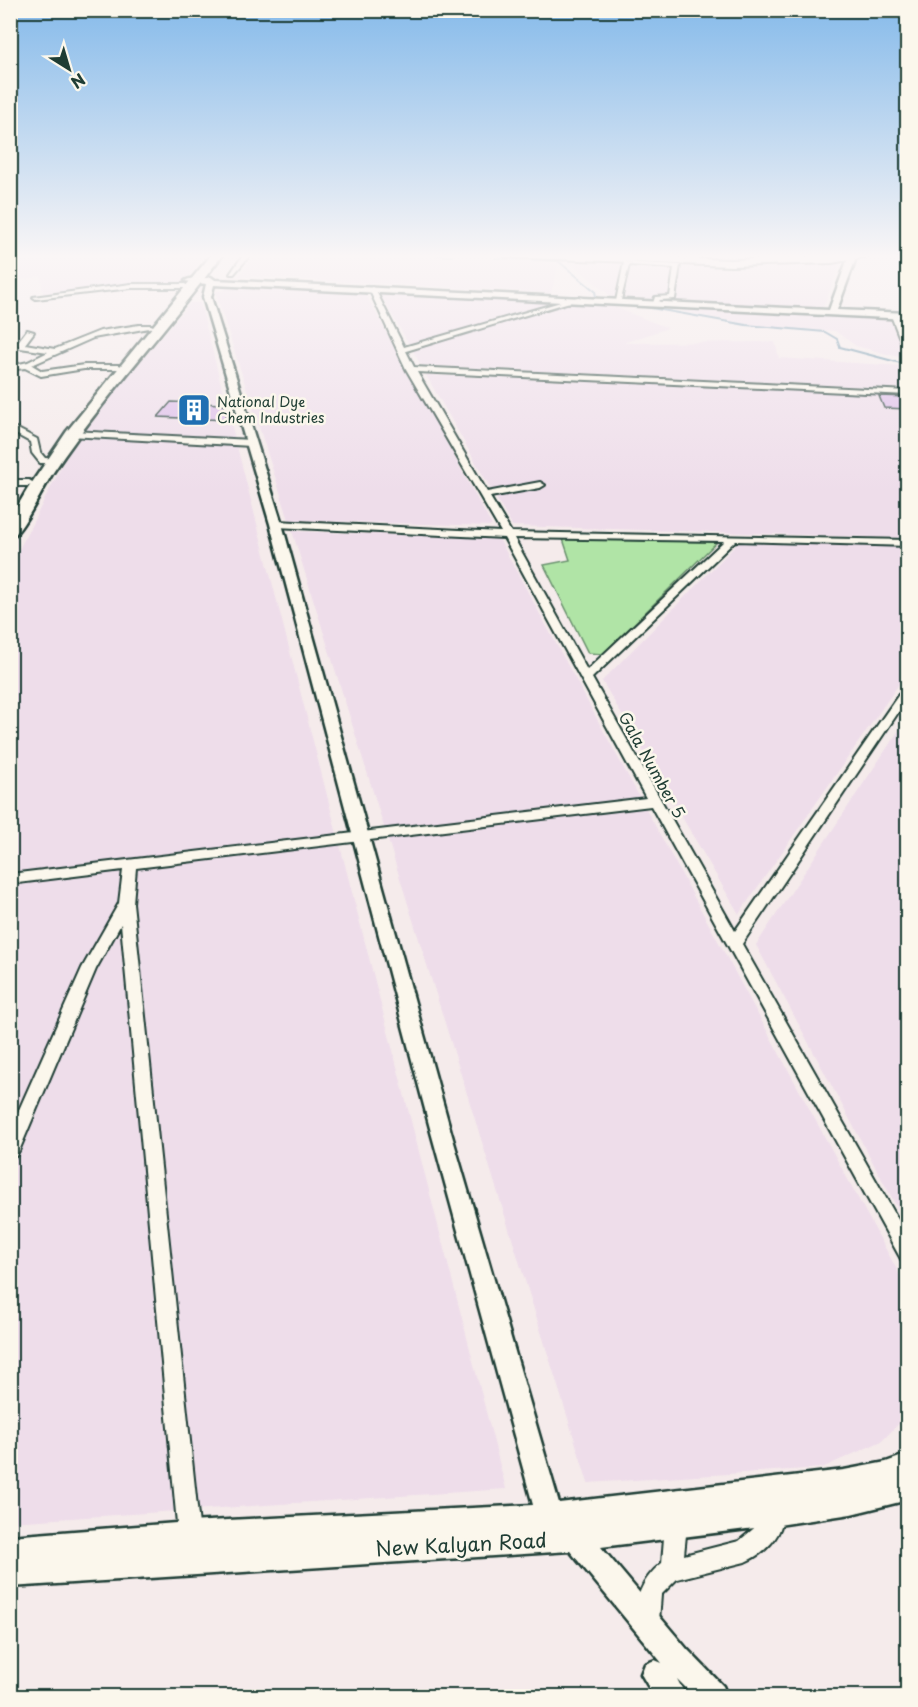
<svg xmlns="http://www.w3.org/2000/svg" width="918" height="1707" font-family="'Playpen Sans',sans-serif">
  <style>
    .built { fill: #eeddea }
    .green { fill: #b0e4a6; stroke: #68906d; stroke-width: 1.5 }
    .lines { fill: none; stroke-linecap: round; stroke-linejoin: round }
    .stream { stroke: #638da4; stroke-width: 2 }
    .building { fill: #dcbde9; stroke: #1f3d34; stroke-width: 1.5 }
    .minor-casing { stroke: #1f3d34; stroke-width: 4 }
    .tertiary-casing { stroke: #1f3d34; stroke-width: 5 }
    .secondary-casing { stroke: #1f3d34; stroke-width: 4 }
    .primary-casing { stroke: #1f3d34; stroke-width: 5 }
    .minor { fill: #fbf7ec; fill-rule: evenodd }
    .tertiary { fill: #fbf7ec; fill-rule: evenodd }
    .secondary { fill: #fbf7ec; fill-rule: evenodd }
    .primary { fill: #fbf7ec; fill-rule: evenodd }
    .labels { text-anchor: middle; stroke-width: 5; stroke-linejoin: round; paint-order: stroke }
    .far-poi-label { font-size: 14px; fill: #1f3d34; stroke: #fbf7ec; text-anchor: start }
    .street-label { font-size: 16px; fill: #1f3d34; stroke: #fbf7ec }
    .near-street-label { font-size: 20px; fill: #1f3d34; stroke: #fbf7ec }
  </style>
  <rect width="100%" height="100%" fill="#f5ebeb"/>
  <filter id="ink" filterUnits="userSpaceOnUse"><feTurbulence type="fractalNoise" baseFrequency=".0167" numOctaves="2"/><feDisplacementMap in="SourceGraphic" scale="12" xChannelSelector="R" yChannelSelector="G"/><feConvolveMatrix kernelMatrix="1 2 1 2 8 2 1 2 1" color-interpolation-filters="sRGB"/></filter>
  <g filter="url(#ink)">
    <g class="built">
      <polygon points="11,254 206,254 185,282 141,284 43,295 41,276 11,282"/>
      <polygon points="256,254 377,254 559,263 551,293 239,276"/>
      <polygon points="566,259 755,265 841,262 823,308 612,297"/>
      <polygon points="231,283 358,290 365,293 492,526 289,520 215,291 223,291"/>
      <polygon points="387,291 575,301 576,304 614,307 668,328 623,343 775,342 779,358 901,366 907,378 907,389 421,365 380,294"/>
      <polygon points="190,303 200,303 506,1489 11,1522 11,565 76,438"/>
      <polygon points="680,306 907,317 907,359 856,346 835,331 758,326 684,312"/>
      <polygon points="426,375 907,396 907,538 512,526"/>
      <polygon points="292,531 499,539 907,1288 907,1415 882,1441 822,1468 588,1483"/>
      <polygon points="739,542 907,546 908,671 739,914 602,681"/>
      <polygon points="907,718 907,1226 756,945"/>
    </g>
    <polygon class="green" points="563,539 717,542 603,654 588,653 544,565 570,560"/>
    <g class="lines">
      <g class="stream">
        <polyline points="421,254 452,256"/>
        <polyline points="495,258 558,261 595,291 596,297"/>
        <polyline points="634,305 746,325 825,332 837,339 840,347 908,365"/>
      </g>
    </g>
    <g class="building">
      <polygon points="879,396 908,397 908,409 884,408"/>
      <polygon points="171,402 223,404 228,420 158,417"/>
    </g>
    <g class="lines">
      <defs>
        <g id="minor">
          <polygon points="244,254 251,254 234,274 230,274"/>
          <polygon points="624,262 680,265 675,299 660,300 656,305 653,303 655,297 670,296 674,268 629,265 621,300 616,301"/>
          <polygon points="131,284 185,284 188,286 185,288 131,288 36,299 33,297"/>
          <path d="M372 287 375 289 404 347 578 297 583 298 406 351 414 367 908 391V395L417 372 487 492 540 482 545 485 540 488 490 497 511 532 908 540V546L735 541 592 678 735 931 904 687 908 686V698L742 944 908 1237V1263L902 1261 651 806 136 868 133 903 200 1535 197 1543 189 1546 181 1543 178 1535 121 924 96 969 19 1151 16 1156 10 1158V1130L82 968 119 903 123 870 10 884V874L646 798 504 538 276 527 271 524 276 521 501 532 406 369 369 289ZM514 538 724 541 587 670Z"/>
          <polygon points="890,313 897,315 908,339 908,351 904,349"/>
          <polygon points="139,325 151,325 155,327 93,338 32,365 42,371 84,365 119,365 123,367 122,369 84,369 41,376 25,368 10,370 10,366 28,362 48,352 20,348 17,343 27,330 34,332 25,344 55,349 100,331"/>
          <polygon points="10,425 37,439 40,452 45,458 57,459 57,463 40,463 32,453 30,442 10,431"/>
          <polygon points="72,431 252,440 256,443 252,446 69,436 68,434"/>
          <polygon points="10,480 29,480 34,483 29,486 10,486"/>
          <path d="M772 1502 780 1505C790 1530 766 1553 745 1562L677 1579 661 1595 659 1621 656 1629 648 1632 640 1629C630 1605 642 1578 662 1563L665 1525 668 1517 676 1514 684 1517 687 1525 684 1555 739 1541 759 1524 764 1505Z"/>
        </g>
        <path id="tertiary" d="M853 254 856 258 837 310 908 313V319L214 285 211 297 282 524 451 1132 559 1503 844 1470 886 1462 908 1454V1500L851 1514 772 1526 601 1547 687 1649 723 1686 727 1696H694L677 1679 686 1696H654L641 1674 645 1664 655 1660 662 1663 570 1551 10 1587V1536L189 1522 533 1505 431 1132 270 524 203 297 206 284 185 281C192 276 203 280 211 277L215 280 829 310 848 258 846 255Z"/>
        <polygon id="secondary" points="502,254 579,254 731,260 880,254 832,263 731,266 506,257"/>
        <path id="primary" d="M212 254H223C168 328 105 395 54 471 46 483 20 536 10 538V519L27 490 67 431Z"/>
      </defs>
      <use href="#minor" class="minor-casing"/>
      <use href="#tertiary" class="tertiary-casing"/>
      <use href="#secondary" class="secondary-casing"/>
      <use href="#primary" class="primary-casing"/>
      <use href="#minor" class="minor"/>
      <use href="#tertiary" class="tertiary"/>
      <use href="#secondary" class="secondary"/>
      <use href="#primary" class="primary"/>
    </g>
  </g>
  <linearGradient id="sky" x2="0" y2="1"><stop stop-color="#85baea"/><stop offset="0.52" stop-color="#faf6f6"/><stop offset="1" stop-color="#faf6f6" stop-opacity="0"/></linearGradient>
  <rect width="918" height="493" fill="url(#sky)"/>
  <defs>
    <symbol id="building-square" viewBox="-11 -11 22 22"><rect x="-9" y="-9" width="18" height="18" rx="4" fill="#1f6fb2" stroke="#fbf7ec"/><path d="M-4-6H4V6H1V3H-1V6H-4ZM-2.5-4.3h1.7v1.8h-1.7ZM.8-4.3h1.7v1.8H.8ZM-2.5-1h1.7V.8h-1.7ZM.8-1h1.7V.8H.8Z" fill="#fff"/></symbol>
  </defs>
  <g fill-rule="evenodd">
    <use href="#building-square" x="175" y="391" width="38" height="38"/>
  </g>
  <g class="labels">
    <g class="far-poi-label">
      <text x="217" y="407">National Dye<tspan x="217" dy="16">Chem Industries</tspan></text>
    </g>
    <g class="street-label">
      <text transform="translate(652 765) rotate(61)" y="6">Gala Number 5</text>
    </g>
    <g class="near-street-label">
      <text transform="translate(461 1545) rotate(-3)" y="7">New Kalyan Road</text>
    </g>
  </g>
  <rect width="918" height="1707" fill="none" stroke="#fbf7ec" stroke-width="36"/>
  <rect x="18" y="18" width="882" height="1671" fill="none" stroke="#1f3d34" stroke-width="2" filter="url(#ink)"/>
  <g transform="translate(69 69) rotate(143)" stroke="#fbf7ec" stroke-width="4.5" paint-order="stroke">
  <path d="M0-4.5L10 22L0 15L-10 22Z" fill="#1f3d34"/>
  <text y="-9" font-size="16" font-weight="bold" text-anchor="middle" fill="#1f3d34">N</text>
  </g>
</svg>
